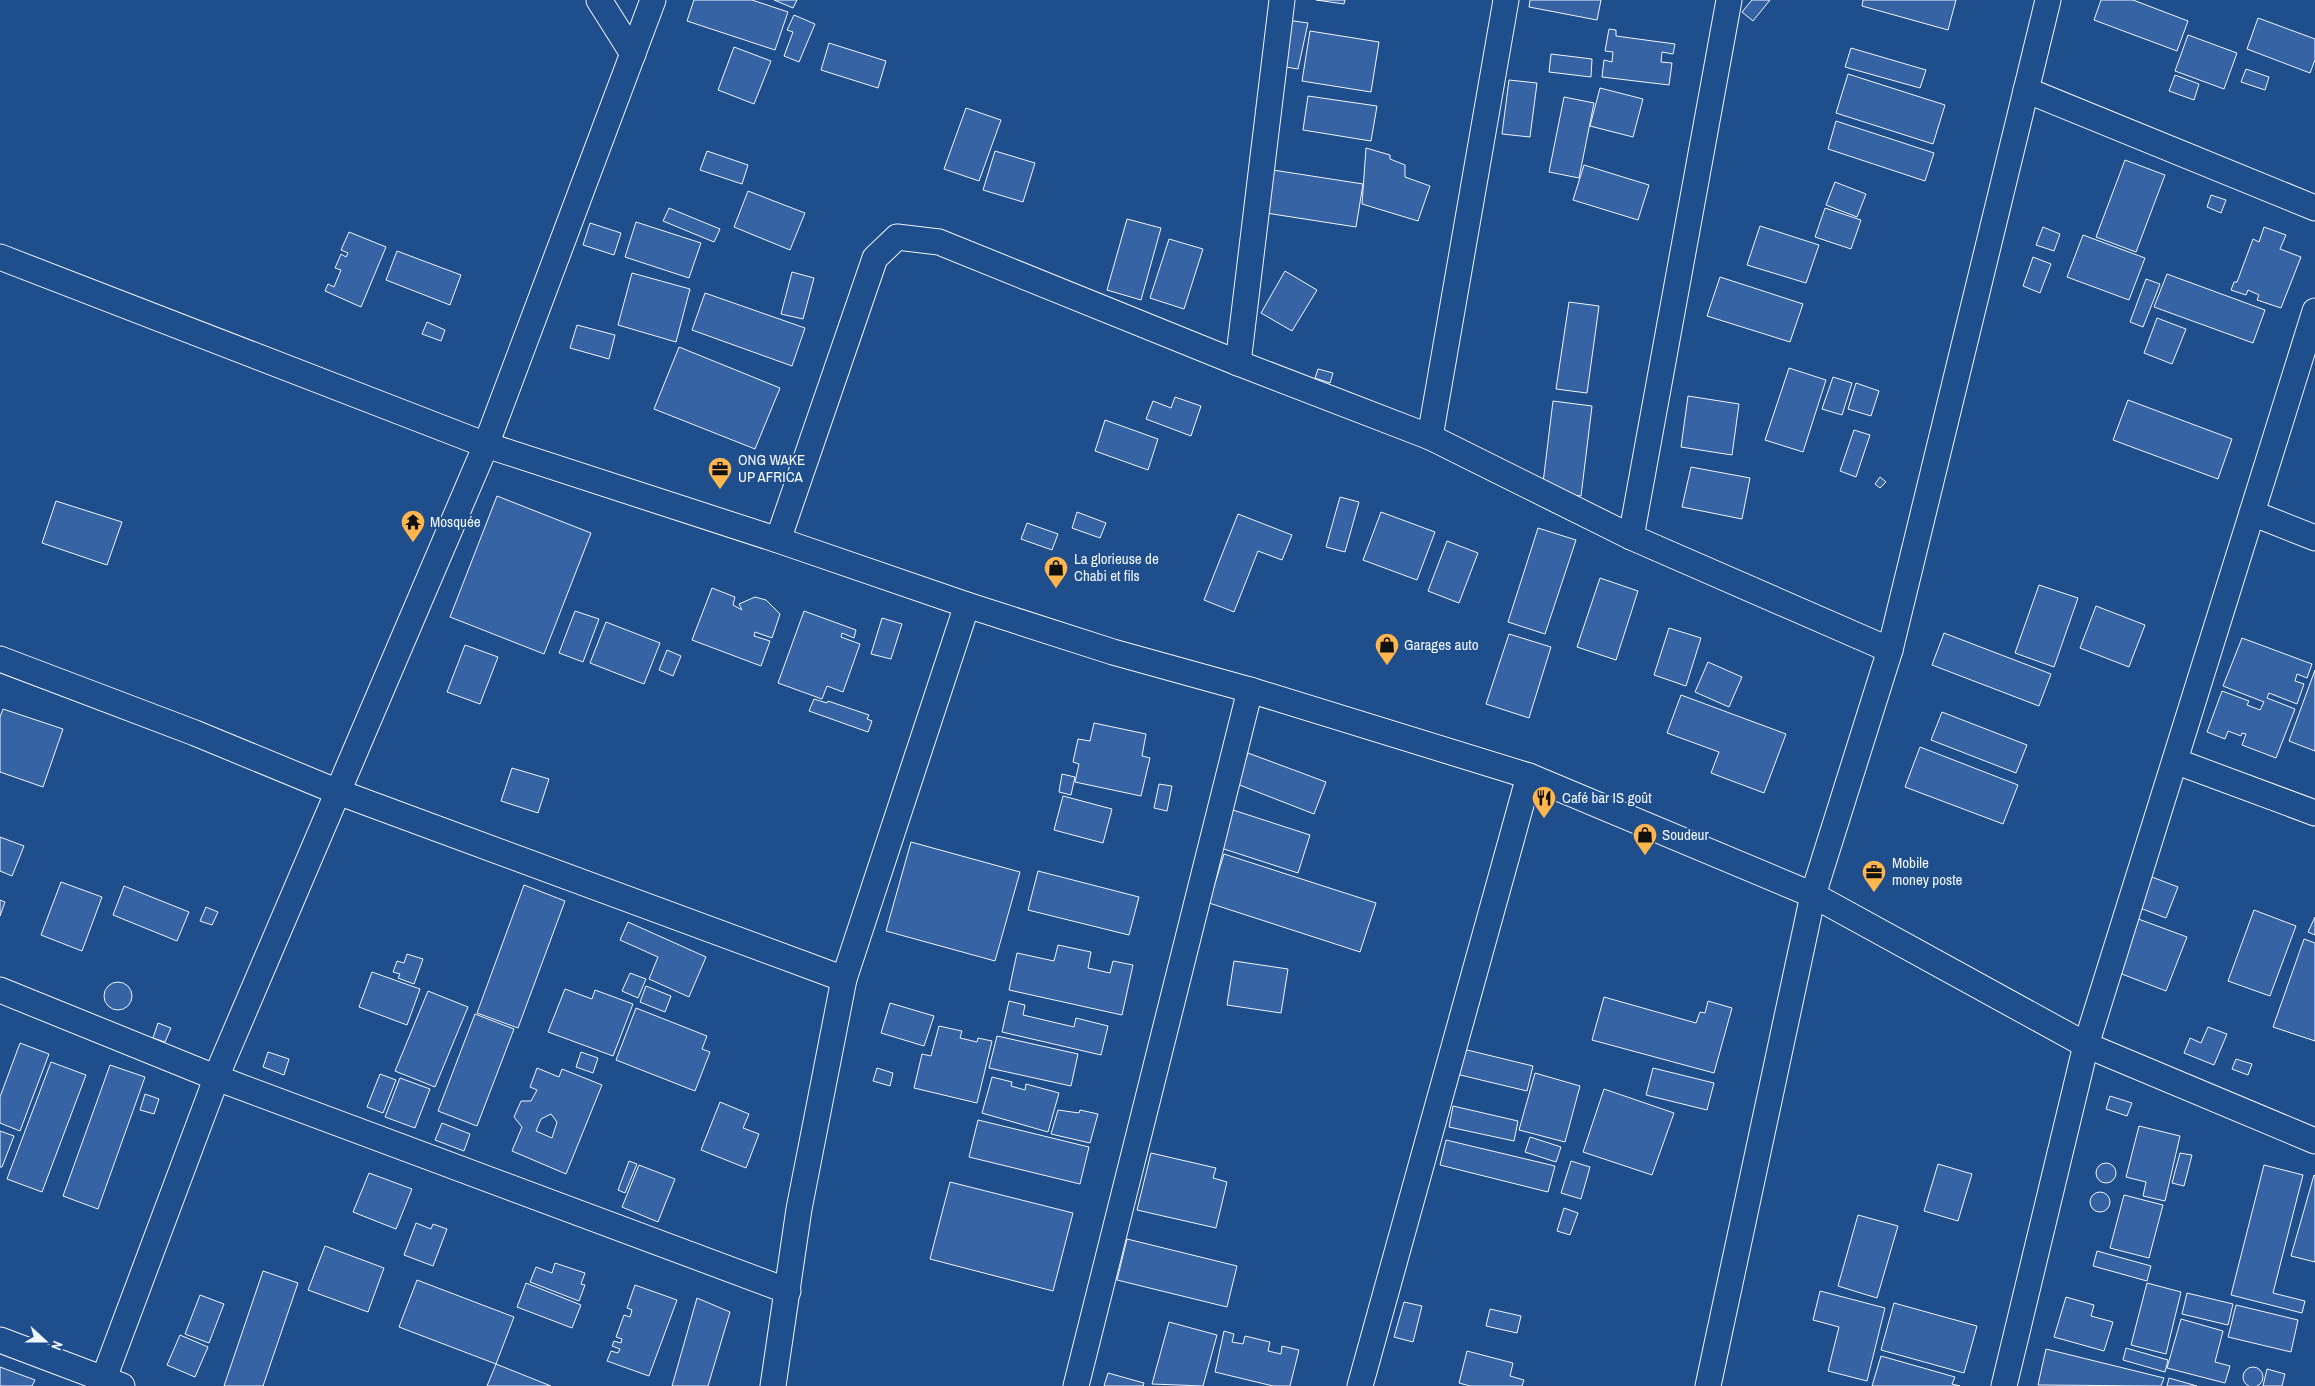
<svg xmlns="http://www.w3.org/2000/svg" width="2315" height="1386" font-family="'Archivo Narrow',sans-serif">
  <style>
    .building { fill: #3563a3; stroke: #f2f6ff; fill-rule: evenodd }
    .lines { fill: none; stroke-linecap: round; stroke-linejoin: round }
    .minor-casing { stroke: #f2f6ff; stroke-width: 27 }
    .minor { stroke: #1f4e8c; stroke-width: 25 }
    .labels { text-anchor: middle; stroke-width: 4; stroke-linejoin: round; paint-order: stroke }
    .poi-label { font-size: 15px; fill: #f2f6ff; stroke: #1f4e8c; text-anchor: start }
  </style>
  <rect width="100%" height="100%" fill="#1f4e8c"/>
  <g class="building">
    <polygon points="694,0 752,0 788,12 775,50 687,21"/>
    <polygon points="774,0 797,0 793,8"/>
    <polygon points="1316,0 1345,0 1344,4"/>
    <polygon points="1530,0 1601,0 1597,20 1529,7"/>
    <polygon points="1752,0 1770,0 1753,21 1742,12"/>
    <polygon points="1863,0 1956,0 1948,30 1862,6"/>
    <polygon points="2101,0 2133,0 2188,21 2177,51 2094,20"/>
    <polygon points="794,15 815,24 799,62 784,56 793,32 787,30"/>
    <polygon points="2258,18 2315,39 2315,60 2310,73 2247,49"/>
    <polygon points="1287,20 1308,23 1298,69 1279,66"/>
    <polygon points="1609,29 1616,30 1616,36 1675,44 1673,54 1662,52 1661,62 1672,63 1669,85 1602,77 1604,60 1612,62 1613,52 1605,51"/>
    <polygon points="1310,31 1379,42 1371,92 1302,81"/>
    <polygon points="2188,35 2237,53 2224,89 2175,71"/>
    <polygon points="829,43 886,61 878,88 821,70"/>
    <polygon points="734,47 771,61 754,104 718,90"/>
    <polygon points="1851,48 1926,70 1920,88 1845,67"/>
    <polygon points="1551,54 1592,59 1591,77 1549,72"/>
    <polygon points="2246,69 2269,77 2265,90 2241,82"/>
    <polygon points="1848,74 1945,105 1933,144 1836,113"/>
    <polygon points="2175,75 2199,84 2194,100 2169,91"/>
    <polygon points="1509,80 1537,83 1530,137 1502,134"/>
    <polygon points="1600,88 1643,99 1633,137 1590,126"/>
    <polygon points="1308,96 1377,106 1371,141 1303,130"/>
    <polygon points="1564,97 1594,103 1579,178 1549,172"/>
    <polygon points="966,108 1001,120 979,181 944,169"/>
    <polygon points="1836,121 1934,153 1925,181 1828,149"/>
    <polygon points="1366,148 1390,155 1390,159 1405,165 1405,177 1430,186 1418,221 1362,204"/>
    <polygon points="707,151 748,165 742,184 700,170"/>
    <polygon points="995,151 1035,163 1023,202 983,190"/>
    <polygon points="2125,160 2165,175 2136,252 2096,237"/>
    <polygon points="1584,165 1649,185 1638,220 1573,200"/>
    <polygon points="1273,170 1363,184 1356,227 1266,213"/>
    <polygon points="1835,182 1866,194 1857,217 1826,205"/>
    <polygon points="748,191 805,213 790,250 734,227"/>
    <polygon points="2211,195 2226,200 2221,213 2207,207"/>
    <polygon points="669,208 720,229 714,242 663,221"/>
    <polygon points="1825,208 1861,220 1851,249 1815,237"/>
    <polygon points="1127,219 1161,228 1141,300 1107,290"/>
    <polygon points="636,222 701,243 689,278 625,257"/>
    <polygon points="590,223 621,233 614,255 583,245"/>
    <polygon points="1760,226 1819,245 1806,283 1747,265"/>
    <polygon points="2043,227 2060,234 2054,251 2036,245"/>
    <polygon points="2264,227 2286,235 2280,249 2301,257 2281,308 2257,300 2259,295 2248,290 2246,295 2231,290 2234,282 2237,282 2253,239 2259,242"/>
    <polygon points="349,232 386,247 361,307 325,291 328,284 334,287 341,270 335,268 341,254 346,257 348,253 341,250"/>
    <polygon points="2083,235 2145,258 2129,300 2067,277"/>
    <polygon points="1169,239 1203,249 1184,309 1150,298"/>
    <polygon points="397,251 461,275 450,305 386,280"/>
    <polygon points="2033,257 2051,264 2040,293 2023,286"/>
    <polygon points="1285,271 1317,290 1292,331 1261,313"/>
    <polygon points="792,272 814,278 803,319 781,314"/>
    <polygon points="632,273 690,289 676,342 618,325"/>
    <polygon points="2167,274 2265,310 2253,343 2154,307"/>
    <polygon points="1720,277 1803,304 1790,342 1707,316"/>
    <polygon points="2146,279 2160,284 2143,327 2130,322"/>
    <polygon points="705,293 805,328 792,366 692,330"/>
    <polygon points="1569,302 1599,306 1587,393 1556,389"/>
    <polygon points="2157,318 2186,329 2172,364 2144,353"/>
    <polygon points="427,322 445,330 441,341 422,334"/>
    <polygon points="577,325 615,335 609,359 570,348"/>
    <polygon points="679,347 780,388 755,449 654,409"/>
    <polygon points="1789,368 1826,380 1803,452 1765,440"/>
    <polygon points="1318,369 1333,373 1330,383 1315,378"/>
    <polygon points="1833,377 1852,383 1842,415 1822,409"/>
    <polygon points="1856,383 1879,391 1871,416 1848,409"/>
    <polygon points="1688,396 1739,404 1732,455 1681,447"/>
    <polygon points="1175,397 1201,406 1191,436 1146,419 1153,401 1171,408"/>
    <polygon points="2128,400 2232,439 2218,479 2113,440"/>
    <polygon points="1553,401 1592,406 1581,496 1542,491"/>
    <polygon points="1105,420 1158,439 1148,470 1095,451"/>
    <polygon points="1854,430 1870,435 1856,477 1840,471"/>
    <polygon points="1691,467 1750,478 1742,519 1682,507"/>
    <polygon points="1880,477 1886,482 1880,488 1875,484"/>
    <polygon points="497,496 591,533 544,654 450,617"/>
    <polygon points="1340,497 1359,502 1345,552 1326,547"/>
    <polygon points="56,501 122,522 107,565 42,543"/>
    <polygon points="1077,512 1106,523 1100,538 1072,528"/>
    <polygon points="1381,512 1435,532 1417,580 1363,560"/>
    <polygon points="1238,514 1292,535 1282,560 1258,551 1234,612 1204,600"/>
    <polygon points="1027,523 1058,534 1052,550 1021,539"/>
    <polygon points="1538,528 1576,540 1545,634 1508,622"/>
    <polygon points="1447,541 1478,553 1459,603 1428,591"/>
    <polygon points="1600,578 1638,591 1616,660 1577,647"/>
    <polygon points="2039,585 2078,598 2054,667 2015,653"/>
    <polygon points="712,588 735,597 733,605 742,610 739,604 755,597 766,600 780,614 772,638 755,632 754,636 770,641 761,666 692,640"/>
    <polygon points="2096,606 2145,625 2129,667 2080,648"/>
    <polygon points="575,611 599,619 583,662 559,653"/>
    <polygon points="804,611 856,630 854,638 842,633 841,637 860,644 843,692 827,686 822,699 778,683"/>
    <polygon points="882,618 902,624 891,659 871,654"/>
    <polygon points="606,622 660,643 644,684 590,663"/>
    <polygon points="1669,628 1701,638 1686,686 1654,675"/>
    <polygon points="1944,633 2051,674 2039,706 1932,665"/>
    <polygon points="1509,634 1551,647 1529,718 1486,704"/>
    <polygon points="2242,638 2312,664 2307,678 2297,674 2295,681 2304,684 2297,704 2269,693 2267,698 2295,709 2276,758 2242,745 2246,734 2242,733 2241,736 2228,731 2225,739 2207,732 2222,691 2249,701 2247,705 2260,710 2264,702 2223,686"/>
    <polygon points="465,645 498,657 480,704 447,692"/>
    <polygon points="667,650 681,656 673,676 659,670"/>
    <polygon points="1708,662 1742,677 1729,707 1695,692"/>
    <polygon points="2315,670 2315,751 2289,741"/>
    <polygon points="1681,695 1786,734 1764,793 1711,773 1719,752 1667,733"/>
    <polygon points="814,699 827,703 828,701 869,715 867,719 872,721 868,732 809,711"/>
    <polygon points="3,709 63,729 43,787 0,772 0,717"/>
    <polygon points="1942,712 2027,745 2016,773 1931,740"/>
    <polygon points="1094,723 1146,734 1142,756 1150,758 1141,796 1075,782 1079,764 1073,762 1078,739 1090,741"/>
    <polygon points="1920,747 2018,785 2003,824 1905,787"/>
    <polygon points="1248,753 1326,782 1314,814 1237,784"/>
    <polygon points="512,768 549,779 538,813 501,801"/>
    <polygon points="1062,774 1075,777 1071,795 1059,792"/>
    <polygon points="1159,784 1172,786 1167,811 1154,808"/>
    <polygon points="1063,796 1112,809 1103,843 1054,830"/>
    <polygon points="1233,810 1310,835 1298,873 1221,848"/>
    <polygon points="0,837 24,846 12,876 0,871"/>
    <polygon points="911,842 1020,872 995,961 886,931"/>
    <polygon points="1224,854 1376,903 1360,952 1209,903"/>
    <polygon points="1038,871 1139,897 1129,935 1028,910"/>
    <polygon points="2152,877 2178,887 2166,918 2140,908"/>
    <polygon points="61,882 102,897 82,951 41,935"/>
    <polygon points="524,885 565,901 518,1028 477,1013"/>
    <polygon points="124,886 189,912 177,941 113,915"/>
    <polygon points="0,900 5,902 0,916"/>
    <polygon points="206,907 218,912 212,925 200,921"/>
    <polygon points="2254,910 2296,926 2270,996 2228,981"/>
    <polygon points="2133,917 2187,937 2166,991 2114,971"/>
    <polygon points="2315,917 2315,935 2308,932"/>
    <polygon points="628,922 706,957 689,997 649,979 658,957 620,940"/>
    <polygon points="2304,939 2315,943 2315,1041 2273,1027"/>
    <polygon points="1058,945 1091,952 1088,968 1110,973 1113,961 1133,965 1122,1015 1009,990 1017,953 1054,961"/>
    <polygon points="407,954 423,959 414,984 398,978 400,974 393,972 397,961 404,963"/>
    <polygon points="1234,961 1288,969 1281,1013 1227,1005"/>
    <polygon points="372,972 420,989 407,1025 359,1007"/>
    <polygon points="630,973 646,979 638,998 622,991"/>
    <circle cx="118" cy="996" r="14"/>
    <polygon points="646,986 671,996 665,1012 640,1002"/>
    <polygon points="565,989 592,999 595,990 633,1004 613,1056 548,1032"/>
    <polygon points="428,991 468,1007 435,1087 395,1071"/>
    <polygon points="1604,997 1696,1023 1700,1012 1705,1013 1708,1001 1732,1008 1714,1073 1592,1040"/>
    <polygon points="1009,1001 1025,1005 1023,1015 1074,1027 1076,1018 1108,1026 1101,1055 1002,1032"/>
    <polygon points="890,1003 934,1016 924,1046 881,1033"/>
    <polygon points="636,1008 707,1036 702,1049 710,1052 695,1091 616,1060"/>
    <polygon points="475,1014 514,1029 477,1126 438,1111"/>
    <polygon points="158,1023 171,1028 165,1042 153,1038"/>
    <polygon points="939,1026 962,1031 960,1038 977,1042 978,1038 992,1041 977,1103 914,1088 922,1054 931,1056"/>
    <polygon points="2208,1027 2227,1034 2214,1065 2184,1053 2190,1038 2201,1043"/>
    <polygon points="997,1036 1078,1054 1071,1086 989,1068"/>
    <polygon points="20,1043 49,1054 20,1131 0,1123 0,1097"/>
    <polygon points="1463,1049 1533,1066 1527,1091 1456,1074"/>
    <polygon points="268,1052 289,1059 284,1075 263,1067"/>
    <polygon points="581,1052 598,1058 593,1073 576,1067"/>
    <polygon points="2236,1059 2252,1064 2248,1075 2232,1069"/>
    <polygon points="51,1062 86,1075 42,1192 7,1179"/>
    <polygon points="110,1065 145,1077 98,1209 63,1196"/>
    <path d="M537 1068 559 1077 562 1069 602 1085 566 1174 512 1151 522 1127 514 1117 521 1101H531L537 1090 530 1087ZM551 1114 557 1122 552 1138 536 1131 541 1119Z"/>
    <polygon points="877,1068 893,1073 890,1086 873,1081"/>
    <polygon points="1653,1068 1714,1083 1707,1110 1646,1095"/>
    <polygon points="1535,1073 1580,1086 1565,1142 1519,1130"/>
    <polygon points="380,1074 396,1080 383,1113 367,1107"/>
    <polygon points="992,1077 1012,1082 1011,1086 1025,1090 1026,1084 1059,1093 1048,1132 982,1113"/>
    <polygon points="400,1078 430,1089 415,1128 385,1117"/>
    <polygon points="1604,1089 1674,1113 1652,1175 1583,1152"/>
    <polygon points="145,1094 159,1099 154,1114 140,1110"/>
    <polygon points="2110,1096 2132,1103 2127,1116 2106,1109"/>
    <polygon points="720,1102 749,1114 743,1128 759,1134 746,1168 701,1150"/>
    <polygon points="1453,1106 1518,1121 1514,1141 1449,1127"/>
    <polygon points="1058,1110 1079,1113 1080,1110 1098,1114 1090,1143 1051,1134"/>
    <polygon points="978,1120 1089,1147 1080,1184 969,1157"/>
    <polygon points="442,1123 470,1134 464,1151 435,1140"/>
    <polygon points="2139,1126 2180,1136 2165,1201 2143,1196 2146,1182 2126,1177"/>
    <polygon points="0,1131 14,1136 2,1167 0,1167"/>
    <polygon points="1530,1137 1561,1147 1556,1162 1525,1152"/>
    <polygon points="1446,1140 1555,1166 1548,1192 1440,1165"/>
    <polygon points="1151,1153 1216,1168 1213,1178 1227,1182 1216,1228 1137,1210"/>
    <polygon points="2180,1153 2192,1155 2184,1186 2172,1183"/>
    <polygon points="629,1161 637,1164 625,1193 618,1190"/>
    <polygon points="1571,1161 1590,1167 1581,1199 1561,1193"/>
    <circle cx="2106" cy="1173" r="10"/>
    <polygon points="1938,1164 1972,1174 1958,1221 1924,1211"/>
    <polygon points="639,1165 675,1179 658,1222 622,1207"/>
    <polygon points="2264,1165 2303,1175 2273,1293 2305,1301 2302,1313 2231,1295"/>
    <polygon points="369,1173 412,1189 396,1229 353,1212"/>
    <polygon points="2314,1175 2315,1176 2315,1262 2291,1256"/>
    <polygon points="950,1182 1073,1213 1053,1291 930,1259"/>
    <circle cx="2100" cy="1202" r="10"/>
    <polygon points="2124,1195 2163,1205 2149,1258 2110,1248"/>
    <polygon points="1564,1208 1578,1213 1570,1235 1557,1231"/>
    <polygon points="1858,1215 1898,1226 1877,1298 1838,1286"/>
    <polygon points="416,1223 431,1229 433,1224 447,1229 433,1266 404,1255"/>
    <polygon points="1127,1239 1237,1266 1227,1307 1117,1280"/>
    <polygon points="325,1246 384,1268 368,1312 308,1290"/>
    <polygon points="2097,1251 2151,1266 2147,1281 2093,1266"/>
    <polygon points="555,1263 585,1273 581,1284 585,1285 579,1301 530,1282 536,1267 552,1273"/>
    <polygon points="263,1271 298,1283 263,1386 224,1386"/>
    <polygon points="417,1280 514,1317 496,1364 399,1327"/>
    <polygon points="526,1283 581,1305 572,1328 517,1307"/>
    <polygon points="2147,1283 2181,1292 2166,1354 2131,1345"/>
    <polygon points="635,1285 677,1300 649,1376 607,1361 611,1351 618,1353 620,1349 612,1346 614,1341 621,1343 622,1339 616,1337 624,1315 630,1317 632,1310 627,1308"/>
    <polygon points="1820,1291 1885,1308 1867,1381 1828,1371 1839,1327 1813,1320"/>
    <polygon points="2187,1293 2233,1304 2228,1325 2182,1314"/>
    <polygon points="200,1295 224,1304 209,1343 185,1334"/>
    <polygon points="2066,1297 2094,1305 2091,1316 2113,1322 2104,1351 2054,1337"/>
    <polygon points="697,1298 730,1312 708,1386 672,1386"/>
    <polygon points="1404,1302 1422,1306 1413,1342 1394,1337"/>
    <polygon points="1894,1303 1977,1326 1964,1373 1881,1350"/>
    <polygon points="2236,1305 2298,1320 2291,1352 2228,1337"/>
    <polygon points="1490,1309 1521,1316 1517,1333 1486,1326"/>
    <polygon points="2181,1319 2223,1331 2215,1362 2230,1366 2225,1383 2167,1368"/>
    <polygon points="1169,1322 1217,1335 1203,1386 1152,1384"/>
    <polygon points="1224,1331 1234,1334 1232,1342 1243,1344 1245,1336 1270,1342 1268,1351 1281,1354 1282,1346 1299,1350 1290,1386 1273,1386 1215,1372"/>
    <polygon points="180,1335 208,1347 195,1377 167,1365"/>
    <polygon points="2126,1348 2168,1360 2165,1372 2123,1360"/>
    <polygon points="2046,1349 2164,1378 2161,1386 2038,1385"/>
    <polygon points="1467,1351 1513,1363 1510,1376 1524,1380 1522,1386 1470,1386 1459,1383"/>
    <polygon points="1881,1356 1955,1377 1952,1384 1960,1386 1872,1386"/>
    <polygon points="496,1364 551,1386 487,1386"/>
    <polygon points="0,1367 35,1380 32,1386 0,1386"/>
    <circle cx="2253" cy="1377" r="10"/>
    <polygon points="2267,1369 2285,1374 2282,1386 2263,1386"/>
    <polygon points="1108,1373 1144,1383 1143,1386 1104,1386"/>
    <polygon points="2169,1378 2197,1386 2167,1386"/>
  </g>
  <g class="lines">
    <defs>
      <g id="minor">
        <polyline points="599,0 633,54"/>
        <polyline points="2026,90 2315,208"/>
        <polyline points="0,257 486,445 778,540 967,605 1113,652 1250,690 1529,776 1813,895 2086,1045 2315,1141"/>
        <polyline points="1238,363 1282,0"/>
        <polyline points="1430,437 1506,0"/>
        <polyline points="2252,513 2315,538"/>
        <polyline points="1631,537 1729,0"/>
        <polyline points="778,540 875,258 897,237 939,242 1238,363 1430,437 1631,537 1890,650"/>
        <polyline points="0,659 195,733 338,792 844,979"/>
        <polyline points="2175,761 2315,813"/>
        <polyline points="0,990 217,1078 788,1291"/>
        <polyline points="0,1340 122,1386"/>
        <polyline points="101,1386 222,1063 486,445 653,0"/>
        <polyline points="773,1386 799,1209 844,979 967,605"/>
        <polyline points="1076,1386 1250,690"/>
        <polyline points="1360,1386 1529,776"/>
        <polyline points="1708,1386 1813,895 1890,650 2048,0"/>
        <polyline points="2004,1386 2086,1045 2315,311"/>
      </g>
    </defs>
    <use href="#minor" class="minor-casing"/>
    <use href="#minor" class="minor"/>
  </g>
  <defs>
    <symbol id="office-pin" viewBox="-11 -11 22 30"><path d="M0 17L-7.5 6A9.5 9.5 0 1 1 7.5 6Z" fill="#ffb74d" stroke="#1f4e8c"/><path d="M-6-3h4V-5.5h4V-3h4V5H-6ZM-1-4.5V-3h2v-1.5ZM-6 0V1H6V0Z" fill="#111"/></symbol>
    <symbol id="temple-pin" viewBox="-11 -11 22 30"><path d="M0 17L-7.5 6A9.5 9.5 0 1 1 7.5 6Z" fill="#ffb74d" stroke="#1f4e8c"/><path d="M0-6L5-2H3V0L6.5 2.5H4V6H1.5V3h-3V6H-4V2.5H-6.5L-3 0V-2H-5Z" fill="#111"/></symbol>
    <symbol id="shop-pin" viewBox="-11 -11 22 30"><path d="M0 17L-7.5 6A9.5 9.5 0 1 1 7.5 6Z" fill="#ffb74d" stroke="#1f4e8c"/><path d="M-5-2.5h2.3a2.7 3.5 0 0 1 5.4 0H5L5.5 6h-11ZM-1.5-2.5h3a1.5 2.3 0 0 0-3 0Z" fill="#111"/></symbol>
    <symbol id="restaurant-pin" viewBox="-11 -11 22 30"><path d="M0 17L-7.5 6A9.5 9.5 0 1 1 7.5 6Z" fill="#ffb74d" stroke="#1f4e8c"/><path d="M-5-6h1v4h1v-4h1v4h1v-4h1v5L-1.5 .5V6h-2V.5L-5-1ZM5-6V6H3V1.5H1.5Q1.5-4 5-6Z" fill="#111"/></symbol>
  </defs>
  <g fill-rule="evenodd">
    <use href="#office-pin" x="706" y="455" width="28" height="38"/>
    <use href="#temple-pin" x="399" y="508" width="28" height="38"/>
    <use href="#shop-pin" x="1042" y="554" width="28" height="38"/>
    <use href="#shop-pin" x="1373" y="631" width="28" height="38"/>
    <use href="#restaurant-pin" x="1530" y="784" width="28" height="38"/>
    <use href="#shop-pin" x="1631" y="821" width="28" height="38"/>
    <use href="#office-pin" x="1860" y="858" width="28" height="38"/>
  </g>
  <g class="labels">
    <g class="poi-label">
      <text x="738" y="465">ONG WAKE<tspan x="738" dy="17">UP AFRICA</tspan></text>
      <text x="430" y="527">Mosquée</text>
      <text x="1074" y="564">La glorieuse de<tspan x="1074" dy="17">Chabi et fils</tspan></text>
      <text x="1404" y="650">Garages auto</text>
      <text x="1562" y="803">Café bar IS goût</text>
      <text x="1662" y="840">Soudeur</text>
      <text x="1892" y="868">Mobile<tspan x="1892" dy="17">money poste</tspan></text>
    </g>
  </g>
  <g transform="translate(45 1341) rotate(111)" stroke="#1f4e8c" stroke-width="4" paint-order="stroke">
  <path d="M0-4L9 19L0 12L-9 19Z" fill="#f2f6ff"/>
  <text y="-8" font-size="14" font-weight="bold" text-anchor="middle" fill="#f2f6ff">N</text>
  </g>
</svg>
